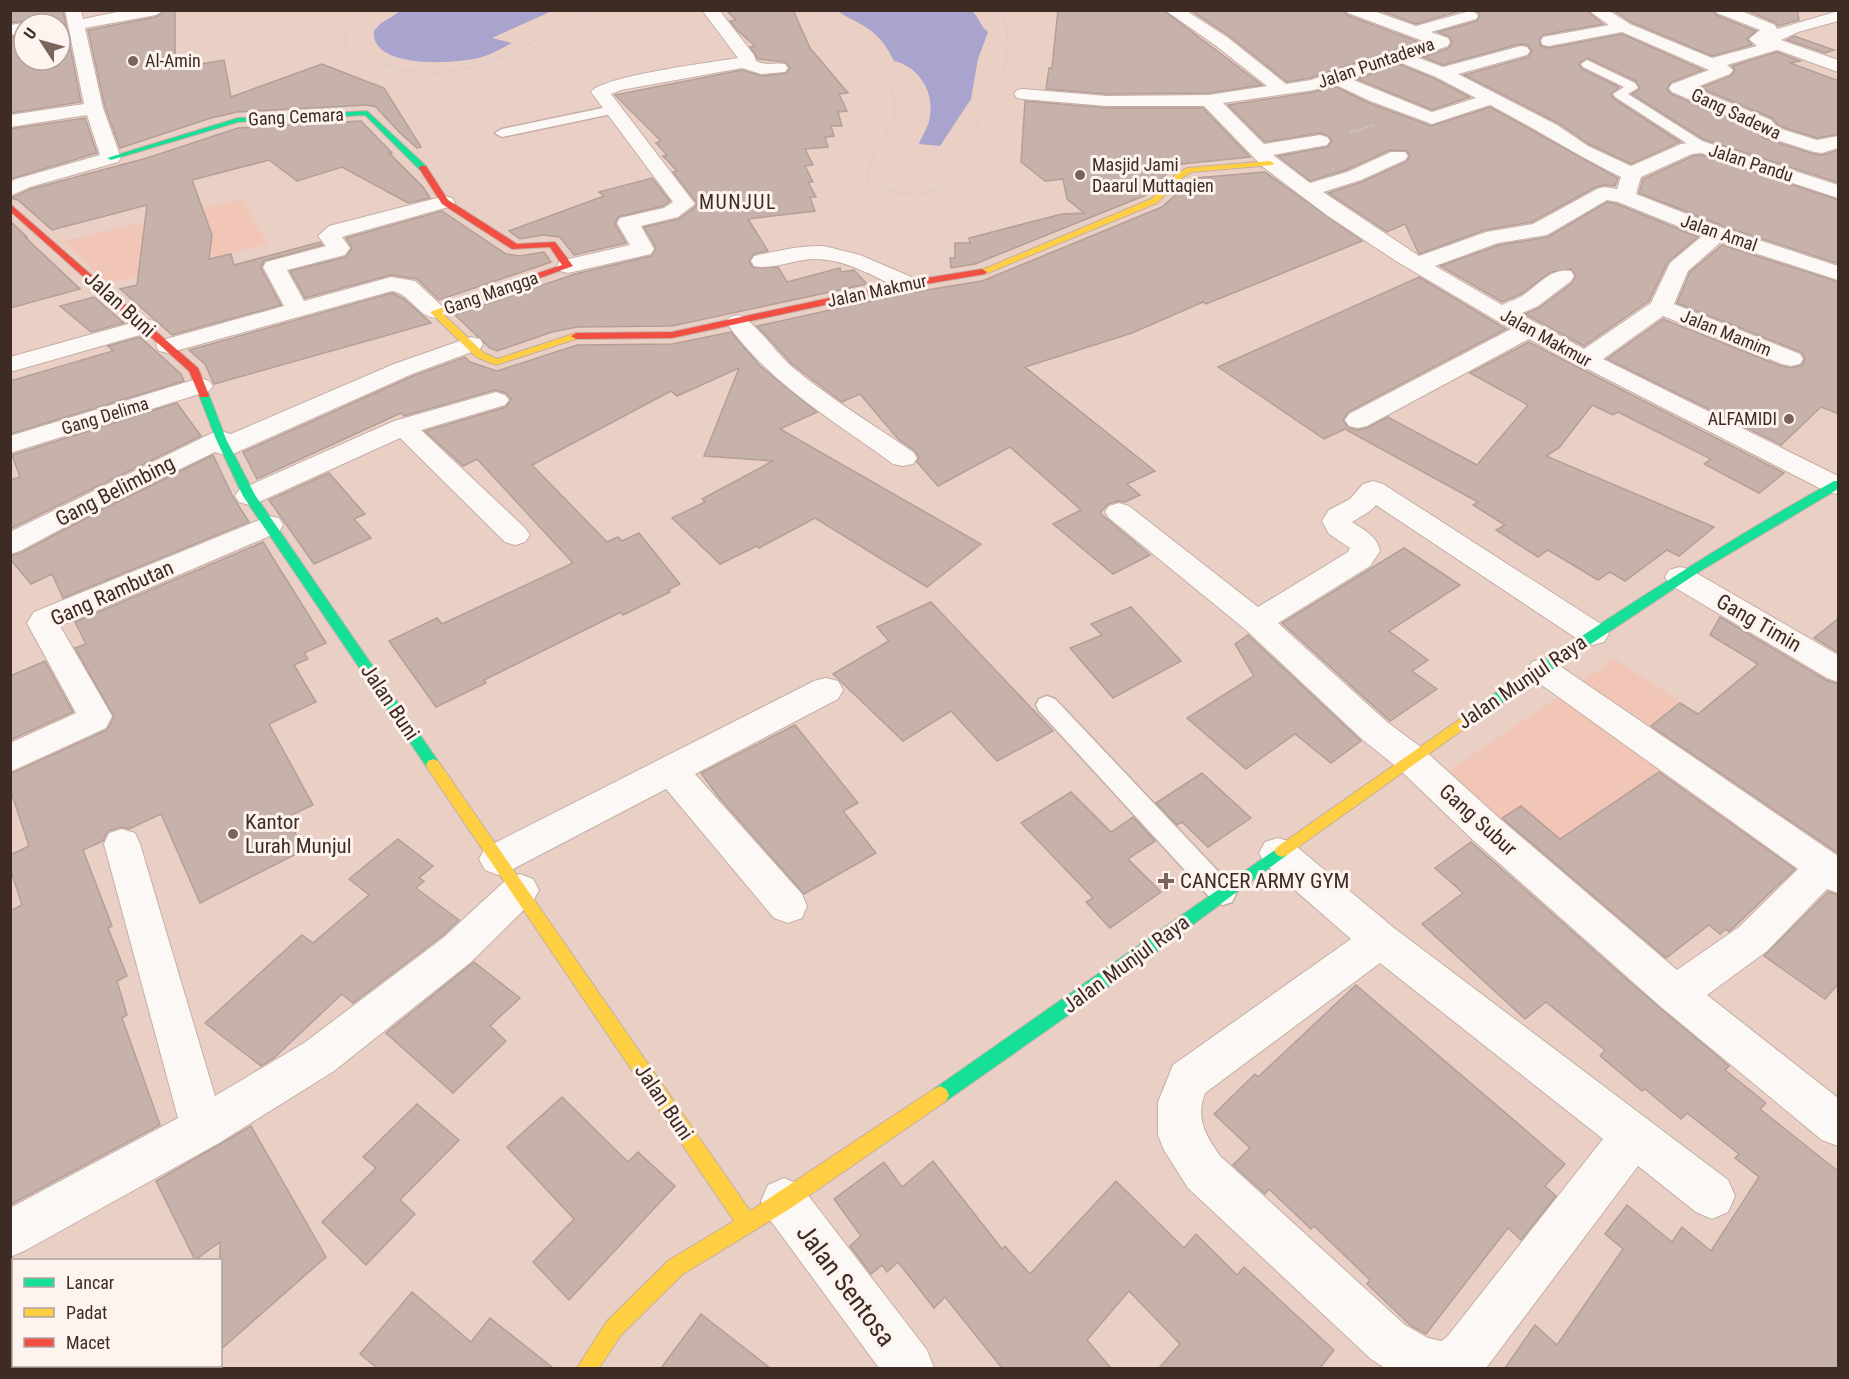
<svg xmlns="http://www.w3.org/2000/svg" width="1849" height="1379" font-family="'Roboto Condensed',sans-serif">
  <style>
    .built { fill: #f2c6b7 }
    .water { fill: #a8a4cd }
    .building { fill: #c7b2ab; stroke: #b49f97; stroke-width: 1.5 }
    .lines { fill: none; stroke-linecap: round; stroke-linejoin: round }
    .lane-casing { stroke: #c4afa7; stroke-width: 3 }
    .street-casing { stroke: #c4afa7; stroke-width: 2 }
    .fast-casing { stroke: #c4afa7; stroke-width: 2 }
    .slow-casing { stroke: #c4afa7; stroke-width: 2 }
    .jam-casing { stroke: #c4afa7; stroke-width: 2 }
    .path { stroke: #d5ccca; stroke-width: 2; stroke-dasharray: 1.5 2; stroke-linecap: butt }
    .lane { fill: #fcf8f6; fill-rule: evenodd }
    .street { fill: #fcf8f6; fill-rule: evenodd }
    .fast { fill: #16e098; fill-rule: evenodd }
    .slow { fill: #ffcf43; fill-rule: evenodd }
    .jam { fill: #f24e42; fill-rule: evenodd }
    .poi-dot { fill: #7a645c; stroke: #fdf3ef; stroke-width: 2 }
    .labels { text-anchor: middle; stroke-width: 6; stroke-linejoin: round; paint-order: stroke }
    .far-poi-label { font-size: 18px; fill: #3e2b24; stroke: #fdf3ef; text-anchor: start }
    .far-street-label { font-size: 18px; fill: #3e2b24; stroke: #fdf3ef }
    .far-quarter-label { font-size: 20px; letter-spacing: 1.5px; fill: #3e2b24; stroke: #fdf3ef }
    .street-label { font-size: 21px; fill: #3e2b24; stroke: #fdf3ef }
    .poi-label { font-size: 21px; fill: #3e2b24; stroke: #fdf3ef; text-anchor: start }
    .near-street-label { font-size: 26px; fill: #3e2b24; stroke: #fdf3ef }
  </style>
  <rect width="100%" height="100%" fill="#eacfc5"/>
  <g class="built">
    <polygon points="243,199 267,244 106,284 64,241"/>
    <polygon points="1614,659 1820,792 1779,838 1748,817 1654,884 1602,928 1436,780"/>
  </g>
  <g class="water">
    <path d="M402 10H552V11L492 38 512 43C502 48 492 54 482 57 458 64 370 70 374 31L380 24Z"/>
    <path d="M837 11H972C979 17 980 26 988 32L978 59 971 99 940 146 919 144C922 136 927 129 929 121 936 94 920 67 894 61 878 28 865 28 837 11Z"/>
  </g>
  <g class="building">
    <polygon points="10,10 63,10 81,102 10,113 10,37 24,35 24,60 60,60 60,24 30,24 24,21 10,23"/>
    <polygon points="166,10 175,10 175,68 224,60 231,97 322,64 384,88 421,147 417,148 400,133 376,107 367,105 237,112 211,118 120,148 105,107 88,30 156,17"/>
    <polygon points="726,10 793,10 810,48 848,93 839,94 847,111 838,112 842,126 831,126 834,136 825,137 828,147 805,149 813,165 805,166 813,182 808,182 816,197 810,197 815,211 748,219 768,251 754,254 749,262 754,268 778,267 787,282 840,268 841,272 854,270 867,284 672,326 577,327 552,332 497,351 490,348 455,315 575,274 651,256 656,248 644,227 679,219 696,206 697,203 673,172 677,171 663,156 667,155 656,143 661,141 615,95 742,70 761,76 787,73 790,68 785,62 758,59 750,47 755,46 738,31 730,21 736,20"/>
    <polygon points="1058,10 1163,10 1262,85 1209,93 1107,94 1046,89 1049,68 1052,68"/>
    <polygon points="1190,10 1344,10 1347,15 1419,42 1310,78 1287,82 1228,35"/>
    <polygon points="1379,10 1463,10 1416,24"/>
    <polygon points="1476,10 1586,10 1603,24 1543,35 1539,40 1541,46 1549,48 1622,34 1703,70 1671,82 1667,89 1671,94 1756,130 1763,138 1814,154 1823,155 1839,150 1839,183 1703,139 1632,94 1640,89 1636,81 1588,58 1580,62 1579,65 1582,69 1619,87 1611,94 1614,99 1680,142 1631,164 1589,144 1558,123 1464,75 1528,57 1532,51 1527,45 1520,44 1443,65 1423,57 1449,48 1452,43 1450,37 1438,32 1477,21 1480,15"/>
    <polygon points="1613,10 1713,10 1716,15 1756,31 1747,39 1752,45 1712,56 1631,22"/>
    <polygon points="1746,10 1797,10 1799,20 1778,26 1776,23"/>
    <polygon points="1794,36 1834,50 1825,53 1787,40"/>
    <polygon points="1777,52 1800,61 1790,63 1839,81 1839,134 1817,138 1779,126 1772,118 1700,88 1731,76 1735,70 1732,66"/>
    <polygon points="1399,64 1435,79 1470,97 1432,110 1357,79"/>
    <polygon points="1334,86 1369,103 1431,126 1490,107 1618,178 1615,186 1604,185 1596,187 1532,222 1485,230 1419,254 1405,224 1387,232 1328,193 1362,182 1406,162 1410,156 1407,151 1390,150 1346,170 1310,181 1278,156 1327,147 1332,141 1329,136 1320,133 1265,142 1228,105 1314,92"/>
    <polygon points="1025,101 1107,108 1203,108 1250,157 1182,164 1170,170 1146,195 975,264 951,268 950,258 955,258 955,243 970,243 969,238 1062,214 1084,213 1067,199 1063,179 1045,181 1021,162"/>
    <polygon points="85,118 97,153 10,179 10,129"/>
    <polygon points="361,121 392,153 389,153 423,187 430,198 408,203 342,167 297,181 269,160 192,180 212,235 209,259 231,254 234,265 320,242 322,245 264,261 261,268 281,305 172,335 120,289 137,285 147,205 52,230 18,200 11,198 31,189 147,158 238,128"/>
    <polygon points="1701,155 1839,200 1839,264 1726,227 1639,193 1643,179 1693,156"/>
    <polygon points="1265,172 1362,241 1206,304 1203,302 1132,333 1025,367 1155,471 1127,484 1140,495 1125,502 1118,501 1108,504 1100,513 1150,555 1113,574 1053,524 1081,510 1010,447 938,486 917,462 919,457 915,451 898,439 860,394 842,402 792,364 757,326 908,293 982,281 1162,207 1195,178"/>
    <polygon points="652,178 670,201 663,206 618,217 615,224 626,243 574,255 560,237 543,235 520,239 509,231 604,196 599,192"/>
    <polygon points="1607,202 1617,204 1698,237 1668,262 1649,301 1584,346 1525,314 1539,308 1572,283 1576,275 1571,269 1551,272 1521,294 1502,302 1440,266 1499,245 1548,237"/>
    <polygon points="442,211 506,254 520,256 544,252 551,262 439,300 417,279 391,275 305,298 290,271 346,257 352,248 346,238"/>
    <polygon points="10,221 27,237 25,237 80,289 10,308"/>
    <polygon points="1722,245 1839,282 1839,414 1821,407 1781,445 1607,359 1663,319 1781,366 1791,368 1802,365 1805,358 1801,352 1677,303 1690,272"/>
    <polygon points="1419,277 1506,329 1348,412 1343,421 1349,428 1358,430 1367,428 1388,417 1477,465 1528,405 1470,373 1529,342 1784,473 1759,493 1704,464 1711,459 1618,412 1613,415 1592,405 1559,448 1546,456 1714,527 1679,556 1667,550 1625,581 1610,572 1598,580 1548,550 1538,557 1496,530 1505,525 1473,505 1478,502 1345,429 1324,439 1218,367"/>
    <polygon points="392,293 404,299 431,323 214,384 205,364 189,350"/>
    <polygon points="94,297 124,323 91,332 60,306"/>
    <polygon points="731,332 760,366 817,412 780,429 981,544 927,587 815,518 759,548 757,546 720,564 672,518 705,502 702,499 773,461 704,456 739,368 677,396 671,391 532,465 607,542 618,537 622,541 639,533 680,584 668,590 670,592 623,615 621,612 484,680 486,683 436,707 389,641 437,618 442,624 573,563 477,459 463,466 425,431 506,407 511,399 506,393 495,390 404,416 401,413 257,479 243,452 413,376 465,357 470,362 497,371 577,345 672,344"/>
    <polygon points="140,337 181,374 184,381 10,434 10,381 113,351 108,346"/>
    <polygon points="177,403 201,436 10,529 10,480 20,477 12,455"/>
    <polygon points="213,455 233,497 249,522 63,598 52,574 31,584 10,559 10,556 21,553 103,509"/>
    <polygon points="329,473 365,514 354,519 371,538 314,564 269,500"/>
    <polygon points="263,542 326,643 304,653 308,659 294,665 316,702 269,724 313,805 287,817 304,850 200,903 161,814 129,829 121,827 108,831 103,841 83,850 112,926 108,928 127,976 117,981 127,1015 122,1018 160,1125 10,1205 10,911 22,905 10,868 10,855 29,846 10,789 10,774 107,730 114,717 75,648 86,644 75,622"/>
    <polygon points="1404,548 1460,585 1389,631 1428,660 1412,671 1437,689 1390,721 1282,623"/>
    <polygon points="931,602 1053,731 997,761 951,711 903,741 833,674 889,641 877,627"/>
    <polygon points="1131,607 1181,661 1113,698 1070,648 1102,635 1091,624"/>
    <polygon points="1720,617 1826,680 1839,684 1839,854 1651,726 1680,703 1698,714 1758,664 1710,635"/>
    <polygon points="1839,618 1839,653 1814,638"/>
    <polygon points="1248,635 1361,741 1331,763 1295,734 1246,769 1187,718 1254,676 1235,644"/>
    <polygon points="45,661 73,712 10,740 10,676"/>
    <polygon points="795,725 858,803 843,811 876,853 804,894 717,795 701,773"/>
    <polygon points="1659,772 1795,869 1729,932 1726,929 1720,934 1709,925 1666,958 1502,818 1521,806 1560,839"/>
    <polygon points="1202,773 1251,818 1208,847 1182,822 1177,825 1156,803"/>
    <polygon points="1071,792 1111,832 1133,817 1155,841 1128,859 1161,892 1110,928 1086,902 1093,898 1021,823"/>
    <polygon points="398,839 433,866 419,878 424,881 416,888 459,920 442,936 353,1003 342,994 274,1058 261,1066 205,1023 302,935 313,943 369,895 349,879"/>
    <polygon points="1471,842 1632,984 1729,1066 1725,1070 1766,1103 1760,1109 1839,1172 1839,1368 1505,1368 1535,1325 1557,1345 1623,1249 1605,1234 1627,1205 1672,1242 1682,1227 1711,1251 1759,1177 1735,1158 1739,1154 1687,1113 1681,1119 1645,1089 1642,1091 1600,1056 1605,1050 1546,1002 1525,1019 1422,924 1463,893 1435,868"/>
    <polygon points="1828,892 1839,895 1839,983 1825,999 1764,956"/>
    <polygon points="474,962 520,998 490,1026 506,1041 453,1093 386,1033"/>
    <polygon points="1356,985 1565,1164 1545,1186 1556,1196 1521,1240 1508,1228 1426,1334 1411,1326 1367,1284 1370,1280 1314,1226 1311,1229 1269,1189 1265,1194 1233,1165 1250,1148 1214,1114 1255,1074 1258,1077"/>
    <polygon points="562,1097 628,1162 638,1152 675,1186 569,1300 533,1262 574,1219 507,1147"/>
    <polygon points="417,1104 459,1140 400,1200 415,1214 366,1265 322,1222 376,1168 363,1157"/>
    <polygon points="251,1126 326,1257 220,1350 220,1242 195,1260 156,1181"/>
    <polygon points="933,1161 1002,1249 1005,1246 1030,1274 1116,1181 1184,1248 1196,1234 1237,1275 1244,1267 1334,1350 1320,1368 1159,1368 1180,1344 1129,1291 1087,1340 1111,1368 1002,1368 945,1297 934,1308 898,1262 887,1272 882,1265 871,1274 850,1246 861,1236 834,1199 884,1162 902,1187"/>
    <polygon points="412,1292 471,1342 490,1318 553,1368 377,1368 360,1354"/>
    <polygon points="701,1314 770,1368 661,1368"/>
  </g>
  <g class="lines">
    <defs>
      <g id="lane">
        <polygon points="1587,60 1635,83 1638,88 1628,94 1707,144 1709,147 1707,150 1697,150 1615,97 1613,94 1624,87 1583,67 1581,64"/>
        <polygon points="612,106 618,110 616,113 502,137 495,133 502,129"/>
        <polygon points="1047,696 1055,699 1232,886 1236,894 1232,902 1223,905 1214,902 1039,711 1036,705 1039,699"/>
      </g>
      <g id="street">
        <polygon points="65,10 81,10 83,19 127,10 164,10 156,15 85,28 103,108 121,158 118,162 30,187 10,196 10,182 16,179 100,155 87,115 10,127 10,115 84,104"/>
        <path d="M702 10H719L754 55 756 61C765 66 775 62 785 64L788 68 785 72 761 74 742 68 621 90 611 94 695 204 678 217 641 226 654 249 651 254 568 273 560 271 557 266 560 261 630 245 617 223 620 218 664 208 673 202 591 92C602 76 714 62 738 58Z"/>
        <path d="M1165 10H1185L1227 37 1286 84 1311 80 1426 42 1348 13 1346 10H1371L1416 26 1470 11 1476 13 1478 16 1476 19 1431 32 1448 38 1450 42 1448 46 1416 57 1443 67 1521 46 1527 47 1530 51 1527 55 1458 74 1557 125 1588 146 1631 166 1681 144 1702 141 1838 185V198L1701 153 1692 154 1641 177 1636 194 1725 229 1838 266V280L1721 242 1688 271 1674 304 1800 354 1803 359 1800 364 1791 366 1782 364 1663 316 1603 359 1838 476V494L1827 492 1529 339 1367 426 1358 428 1349 426 1345 420 1349 414 1511 329 1396 261 1328 216 1263 167 1204 106H1107L1023 99 1017 98 1014 94 1017 90 1023 89 1107 96 1209 95 1267 86 1215 45ZM1399 62 1436 77 1476 98 1432 112 1351 79ZM1334 84 1370 101 1432 124 1490 105C1534 128 1576 155 1621 177L1617 189 1604 187 1597 189 1533 224 1486 232 1419 256 1323 192 1361 180 1405 160 1408 156 1405 152H1391L1347 172 1310 183 1273 155 1327 145 1330 141 1327 137 1320 135 1264 144 1223 103 1314 90ZM1607 200 1618 202 1702 236 1670 263 1651 303 1584 349 1520 314 1538 306 1571 281 1574 276 1571 271C1552 267 1539 284 1525 294 1518 299 1510 301 1502 305L1435 266 1498 243 1547 235Z"/>
        <polygon points="1588,10 1608,10 1630,24 1712,58 1757,46 1749,39 1760,30 1717,13 1715,10 1739,10 1775,25 1777,29 1838,11 1838,21 1798,32 1781,40 1838,60 1838,72 1777,50 1727,65 1733,70 1730,74 1694,88 1771,120 1778,128 1817,140 1838,136 1838,148 1822,153 1814,152 1764,136 1757,128 1672,92 1669,88 1672,84 1709,70 1622,32 1549,46 1543,45 1541,41 1543,37 1609,25"/>
        <polygon points="24,23 28,24 24,24 24,33 10,35 10,25"/>
        <path d="M445 196 452 198 455 202 452 206 345 236 342 237 350 248 345 255 287 270 304 301 391 277 415 281 443 307 447 312 443 317C419 323 413 294 392 291L168 353 159 351 156 346 159 341 284 306 263 267 266 262 326 246 318 236 329 226Z"/>
        <path d="M824 246 860 255 916 279 919 284 916 289 908 291 900 289C874 276 845 259 815 259 795 259 773 270 754 266L751 261 754 256C777 251 801 245 824 246Z"/>
        <path d="M738 315C753 319 776 353 791 366 828 397 872 424 913 452L917 458 913 464 903 466 893 464C835 421 768 383 726 322L730 317Z"/>
        <polygon points="146,319 154,321 158,326 154,331 10,372 10,357"/>
        <polygon points="471,337 480,339 483,344 480,349 412,374 235,453 225,455 215,452 102,507 20,551 10,554 10,532 212,433 221,431 231,434 394,364"/>
        <polygon points="200,378 209,381 213,386 209,391 10,453 10,436"/>
        <polygon points="496,392 505,395 509,400 505,405 421,430 525,528 530,535 525,542 515,545 505,542 400,438 259,502 249,505 239,502 235,496 239,490 394,421"/>
        <path d="M1373 481 1383 484 1604 626 1609 634 1604 642 1593 645 1582 642 1376 505 1370 511 1352 522C1364 530 1377 536 1380 551L1370 566 1278 623 1387 722 1422 748 1499 818 1677 970 1739 927 1798 869 1532 678 1527 670 1532 662 1543 658 1554 662 1838 856V893L1827 889 1767 951 1707 995 1838 1098V1146L1822 1140 1661 1007 1473 840 1398 768 1363 740 1246 630 1109 518 1105 512 1109 506 1119 503 1129 506 1258 607 1348 552 1350 548 1329 534 1322 521 1329 510 1350 499 1363 484Z"/>
        <polygon points="269,516 279,518 283,525 279,532 60,626 112,716 106,728 10,772 10,743 76,713 27,623 34,612"/>
        <polygon points="1680,567 1691,570 1838,655 1838,682 1827,678 1669,584 1665,577 1669,570"/>
        <polygon points="826,678 838,681 843,690 838,699 695,774 802,894 807,906 802,918 788,923 774,918 666,789 511,870 498,875 485,870 479,859 485,848 814,681"/>
        <polygon points="122,829 135,833 140,844 215,1096 304,1043 443,938 507,879 520,874 533,879 539,890 533,901 471,962 334,1071 219,1143 26,1250 10,1257 10,1208 178,1118 104,844 109,833"/>
        <path d="M1278 838 1291 842 1394 928 1728 1180 1735 1196 1728 1212 1712 1219 1696 1212 1638 1166 1486 1368H1385L1371 1359 1188 1188 1164 1150 1158 1135V1102L1173 1065 1351 939 1265 864 1259 853 1265 842ZM1380 963 1603 1139 1447 1337 1441 1341 1428 1338 1405 1325 1220 1156C1206 1135 1195 1120 1205 1093Z"/>
        <polygon points="784,1178 800,1185 927,1350 934,1368 879,1368 768,1217 761,1201 768,1185"/>
      </g>
      <g id="fast">
        <polygon points="367,111 426,166 426,170 420,170 365,115 238,122 111,160 107,158 238,118"/>
        <polygon points="204,392 209,395 226,439 255,495 438,761 440,765 438,769 428,769 243,496 216,439 199,395"/>
        <path d="M1834 481H1838V489L1702 570 1475 721H1465L1463 717 1465 713C1586 633 1707 552 1834 481Z"/>
        <polygon points="1282,845 1287,847 1290,851 1287,855 1107,988 946,1101 940,1104 934,1101 931,1095 934,1089"/>
      </g>
      <g id="slow">
        <polygon points="1270,161 1274,163 1273,165 1192,172 1182,178 1157,203 985,274 977,272 1151,199 1176,174 1187,168"/>
        <polygon points="509,283 514,286 512,288 442,313 484,353 497,359 576,333 581,336 579,338 496,365 476,357 430,312"/>
        <polygon points="1470,712 1475,713 1477,717 1475,721 1287,855 1282,857 1277,855 1274,851 1277,847"/>
        <polygon points="433,759 438,761 750,1211 934,1089 940,1086 946,1089 949,1095 946,1101 791,1208 683,1274 621,1335 599,1368 577,1368 607,1321 669,1260 734,1221 428,769 426,765 428,761"/>
      </g>
      <g id="jam">
        <polygon points="420,166 426,166 448,200 517,244 555,242 573,266 512,288 506,288 506,284 562,265 550,247 512,249 442,204 419,168"/>
        <polygon points="10,204 198,368 209,395 208,397 200,397 189,371 10,211"/>
        <polygon points="982,269 987,272 985,274 908,287 672,338 576,339 571,336 576,333 672,332 908,281"/>
      </g>
    </defs>
    <use href="#lane" class="lane-casing"/>
    <use href="#street" class="street-casing"/>
    <use href="#fast" class="fast-casing"/>
    <use href="#slow" class="slow-casing"/>
    <use href="#jam" class="jam-casing"/>
    <g class="path">
      <path d="M373 10 346 31 344 44 350 54C367 59 385 66 403 70 475 83 531 42 591 10"/>
      <path d="M817 10C850 31 879 61 894 97 903 128 863 154 868 181 889 193 923 200 944 185L993 95"/>
      <path d="M997 10C1013 27 1009 54 1001 74"/>
      <polyline points="1350,133 1374,125"/>
    </g>
    <use href="#lane" class="lane"/>
    <use href="#street" class="street"/>
    <use href="#fast" class="fast"/>
    <use href="#slow" class="slow"/>
    <use href="#jam" class="jam"/>
  </g>
  <g class="poi-dot">
    <circle cx="133" cy="61" r="6"/>
    <circle cx="1080" cy="175" r="6"/>
    <circle cx="1789" cy="419" r="6"/>
    <circle cx="233" cy="834" r="6"/>
    <path d="M1163 872h6v6h6v6h-6v6h-6v-6h-6v-6h6z"/>
  </g>
  <g class="labels">
    <g class="far-poi-label">
      <text x="145" y="67">Al-Amin</text>
      <text x="1092" y="171">Masjid Jami<tspan x="1092" dy="21">Daarul Muttaqien</tspan></text>
      <text x="1777" y="425" text-anchor="end">ALFAMIDI</text>
    </g>
    <g class="far-street-label">
      <text transform="translate(1376 63) rotate(-19)" y="6">Jalan Puntadewa</text>
      <text transform="translate(1736 114) rotate(25)" y="6">Gang Sadewa</text>
      <text transform="translate(296 117) rotate(-3)" y="6">Gang Cemara</text>
      <text transform="translate(1751 163) rotate(18)" y="6">Jalan Pandu</text>
      <text transform="translate(1719 233) rotate(19)" y="6">Jalan Amal</text>
      <text transform="translate(877 291) rotate(-12)" y="6">Jalan Makmur</text>
      <text transform="translate(491 293) rotate(-19)" y="6">Gang Mangga</text>
      <text transform="translate(1726 333) rotate(22)" y="6">Jalan Mamim</text>
      <text transform="translate(1546 338) rotate(29)" y="6">Jalan Makmur</text>
      <text transform="translate(105 416) rotate(-17)" y="6">Gang Delima</text>
    </g>
    <g class="far-quarter-label">
      <text x="738" y="209">MUNJUL</text>
    </g>
    <g class="street-label">
      <text transform="translate(120 304) rotate(42)" y="7">Jalan Buni</text>
      <text transform="translate(115 491) rotate(-27)" y="7">Gang Belimbing</text>
      <text transform="translate(112 593) rotate(-24)" y="7">Gang Rambutan</text>
      <text transform="translate(1759 623) rotate(30)" y="7">Gang Timin</text>
      <text transform="translate(1522 682) rotate(-34)" y="7">Jalan Munjul Raya</text>
      <text transform="translate(390 702) rotate(56)" y="7">Jalan Buni</text>
      <text transform="translate(1478 820) rotate(42)" y="7">Gang Subur</text>
      <text transform="translate(1126 964) rotate(-36)" y="7">Jalan Munjul Raya</text>
      <text transform="translate(664 1102) rotate(56)" y="7">Jalan Buni</text>
    </g>
    <g class="poi-label">
      <text x="245" y="829">Kantor<tspan x="245" dy="24">Lurah Munjul</tspan></text>
      <text x="1180" y="888">CANCER ARMY GYM</text>
    </g>
    <g class="near-street-label">
      <text transform="translate(846 1285) rotate(53)" y="9">Jalan Sentosa</text>
    </g>
  </g>
  <rect width="1849" height="1379" fill="none" stroke="#3e2b24" stroke-width="24"/>
  <rect x="12" y="1259" width="210" height="108" fill="#fdf3ef" stroke="#b1a39e" stroke-width="1.5"/>
  <rect x="24" y="1278" width="30" height="9" fill="#16e098" stroke="#b1a39e" stroke-width="1.5"/>
  <text x="66" y="1289" font-size="18" fill="#3e2b24">Lancar</text>
  <rect x="24" y="1308" width="30" height="9" fill="#ffcf43" stroke="#b1a39e" stroke-width="1.5"/>
  <text x="66" y="1319" font-size="18" fill="#3e2b24">Padat</text>
  <rect x="24" y="1338" width="30" height="9" fill="#f24e42" stroke="#b1a39e" stroke-width="1.5"/>
  <text x="66" y="1349" font-size="18" fill="#3e2b24">Macet</text>
  <g transform="translate(42 42) rotate(306)"><circle r="28" fill="#fdf3ef" stroke="#b1a39e" stroke-width="1.5"/>
  <path d="M0-4.5L10 22L0 15L-10 22Z" fill="#7a645c"/>
  <text y="-9" font-size="16" font-weight="bold" text-anchor="middle" fill="#3e2b24">U</text>
  </g>
</svg>
